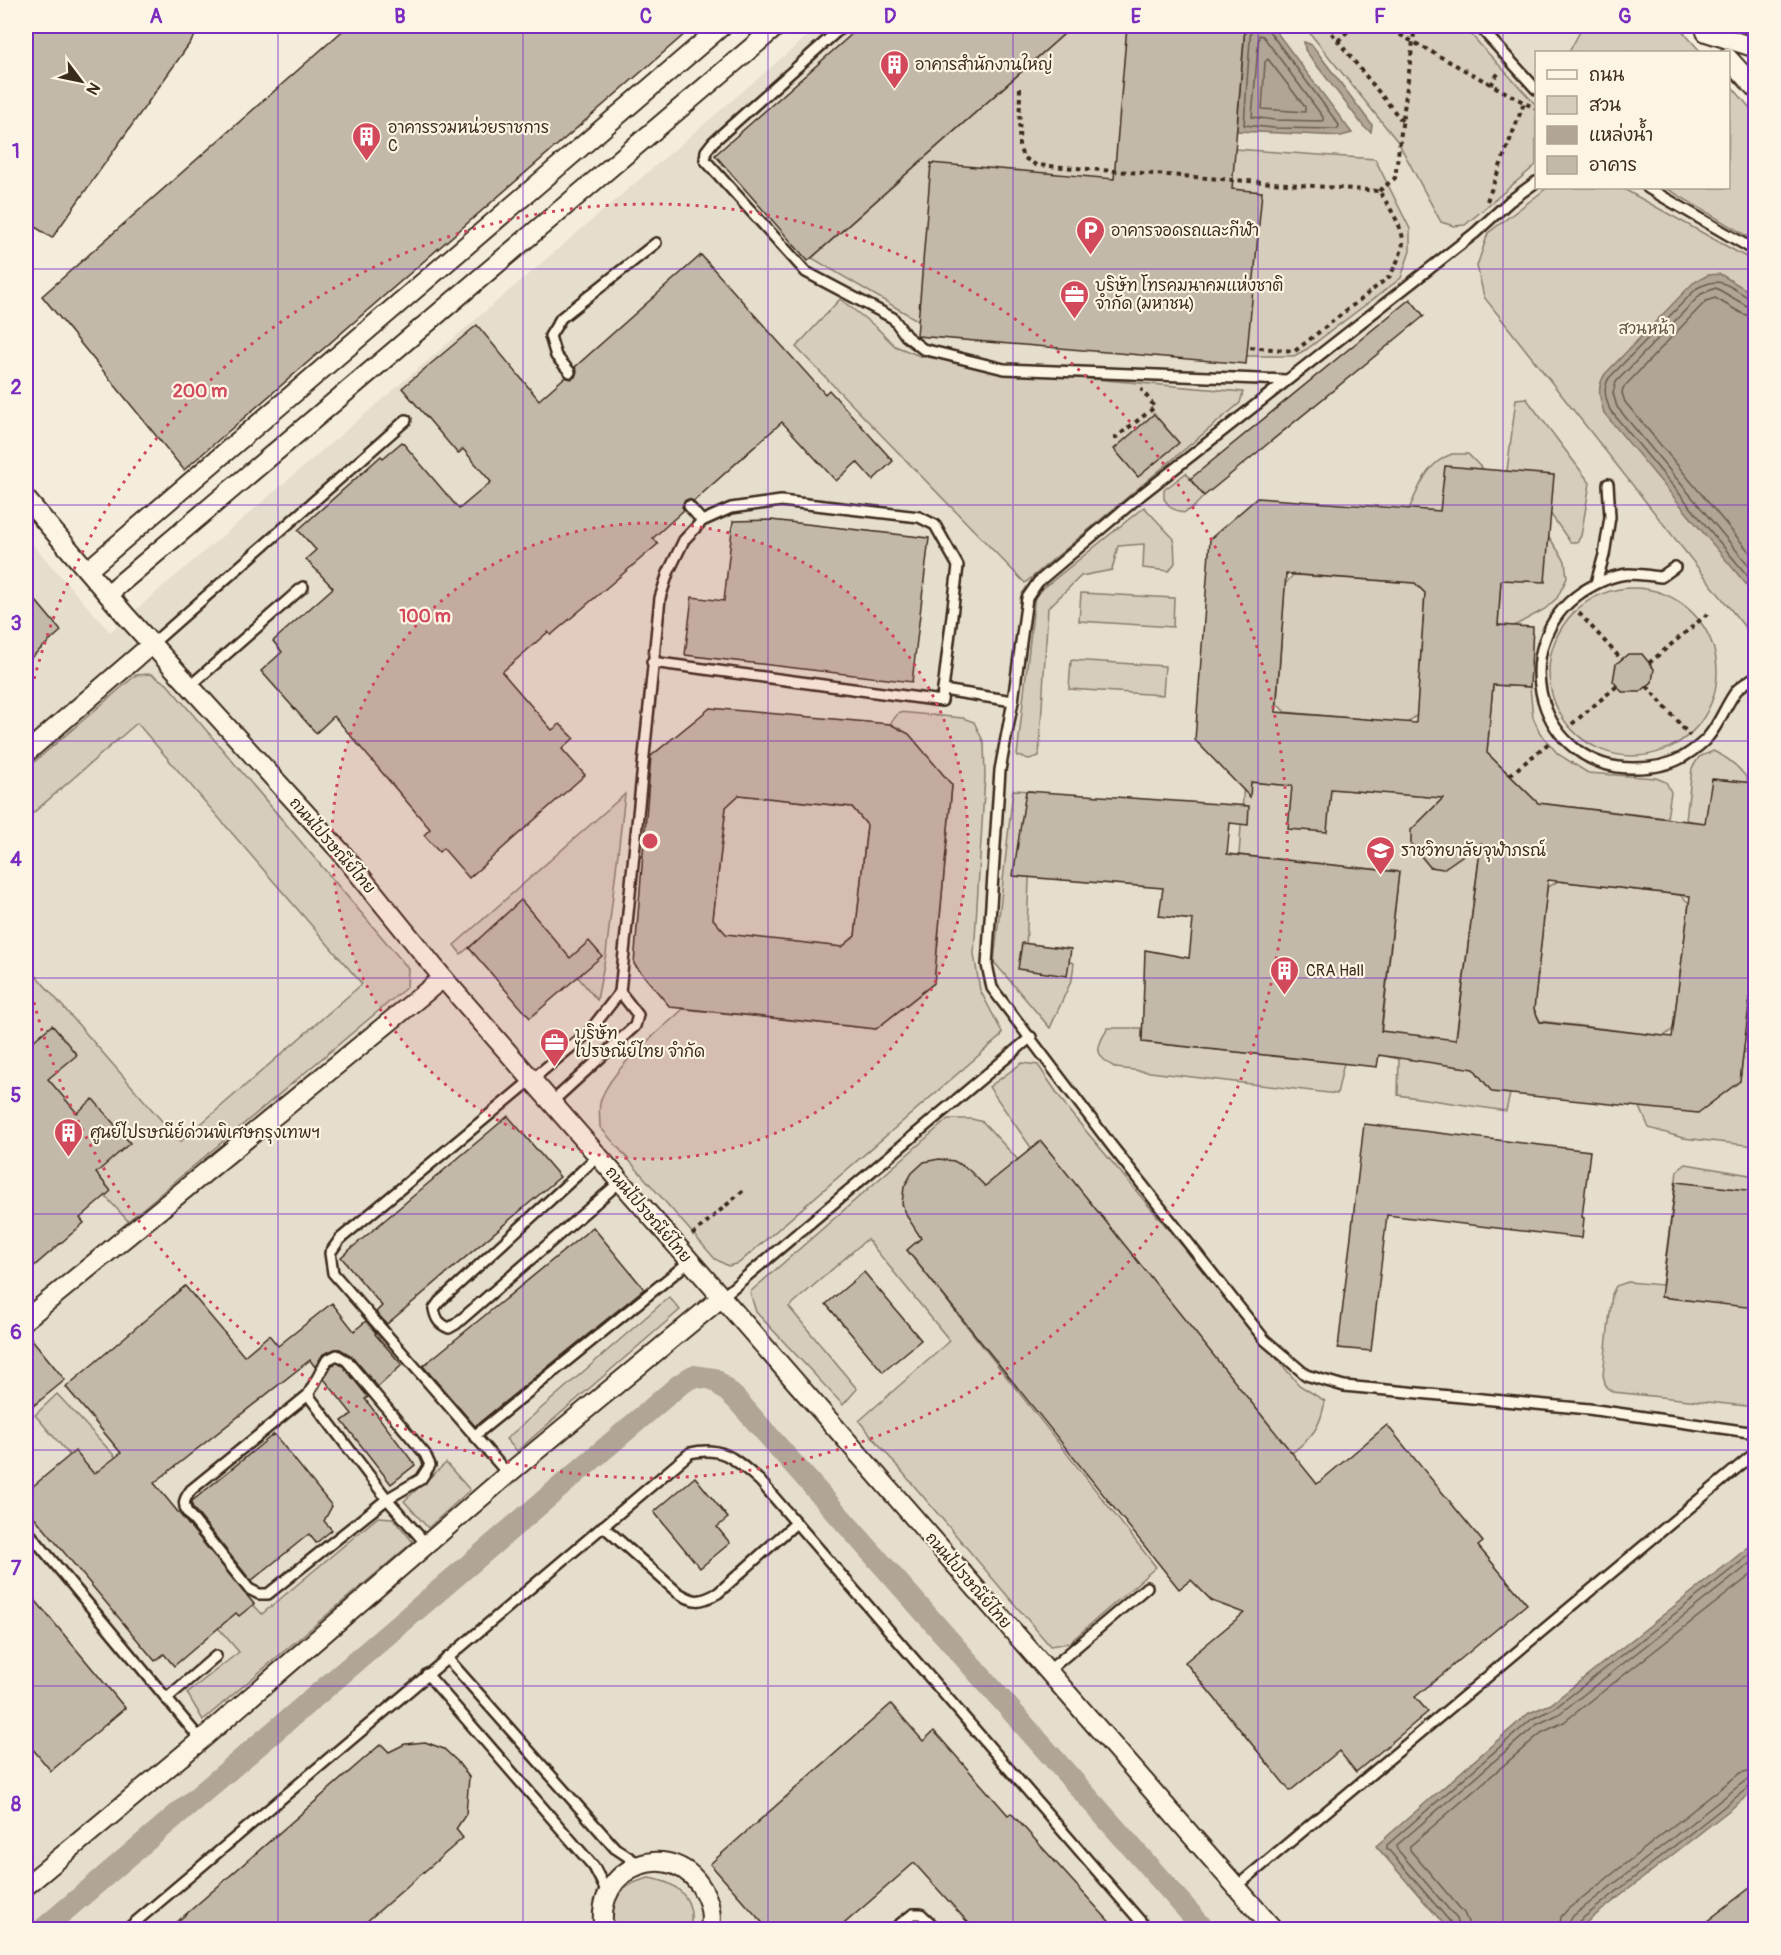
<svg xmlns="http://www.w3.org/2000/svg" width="1781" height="1955" font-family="Pangolin,'Playpen Sans Thai',sans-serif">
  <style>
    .built { fill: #e5ddce }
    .green { fill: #d6cdbd; stroke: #887c6e; stroke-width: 1.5 }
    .water { fill: #b0a596; stroke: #817466; stroke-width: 1.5 }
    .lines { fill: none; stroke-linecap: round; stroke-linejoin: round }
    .shore { stroke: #6a5b4e; stroke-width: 1.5 }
    .canal { stroke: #b0a596; stroke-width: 22 }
    .building { fill: #c3b9aa; stroke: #3b2a1e; stroke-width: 1.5; fill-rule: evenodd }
    .lane-casing { stroke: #3b2a1e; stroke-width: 14 }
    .street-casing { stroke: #3b2a1e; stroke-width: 22 }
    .path { stroke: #3b2a1e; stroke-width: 4; stroke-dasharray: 4.5 4.5; stroke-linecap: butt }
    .lane { stroke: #fcf5e5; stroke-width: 9 }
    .street { stroke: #fcf5e5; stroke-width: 18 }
    .grid { fill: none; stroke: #7b2cbf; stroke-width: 1.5; stroke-opacity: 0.55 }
    .ring { fill: none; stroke: #d1495b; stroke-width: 3; stroke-dasharray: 3 6 }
    .labels { text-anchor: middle; stroke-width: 4.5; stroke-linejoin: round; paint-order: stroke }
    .poi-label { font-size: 16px; fill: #3b2a1e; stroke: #fcf5e5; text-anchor: start }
    .park-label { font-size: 16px; fill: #625346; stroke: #fcf5e5 }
    .street-label { font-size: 16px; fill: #3b2a1e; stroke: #fcf5e5 }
    .centre { fill: #d1495b; stroke: #fcf5e5; stroke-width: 3 }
    .ring-label { font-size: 18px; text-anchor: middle; font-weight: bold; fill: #d1495b; stroke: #fcf5e5; stroke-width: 4.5; stroke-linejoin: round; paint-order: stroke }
    .neatline { fill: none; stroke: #7b2cbf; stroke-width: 2 }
    .grid-label { font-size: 20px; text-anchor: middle; font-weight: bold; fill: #7b2cbf }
  </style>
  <rect width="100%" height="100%" fill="#f4eddd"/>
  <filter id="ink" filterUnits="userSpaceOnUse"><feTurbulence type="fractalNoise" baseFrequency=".0167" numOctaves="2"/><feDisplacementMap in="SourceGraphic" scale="12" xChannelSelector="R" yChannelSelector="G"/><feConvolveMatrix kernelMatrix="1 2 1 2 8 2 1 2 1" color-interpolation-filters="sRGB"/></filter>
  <g filter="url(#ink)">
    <polygon class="built" points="819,26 1675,26 1699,52 1536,52 1536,188 1728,188 1755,115 1756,1443 1749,1448 1756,1455 1755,1929 26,1929 26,537 110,632"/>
    <g class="green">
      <polygon points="1073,26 1187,26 1235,149 1375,159 1410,229 1410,251 1401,278 1307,349 1294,356 1247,356 917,320 812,258"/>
      <polygon points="1304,26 1463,26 1536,105 1536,165 1465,225 1454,226 1441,222 1398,142"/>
      <polygon points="1581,26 1678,26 1701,52 1569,52 1582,28"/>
      <polygon points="1721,26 1755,26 1755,65"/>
      <polygon points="1729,83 1755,114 1755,241 1666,188 1728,188"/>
      <polygon points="1547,188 1622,188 1755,262 1755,640 1484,297 1477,266 1488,233"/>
      <polygon points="840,299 876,327 895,346 920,356 1035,374 1243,392 1240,403 1025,583 796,347"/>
      <polygon points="1526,398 1590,483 1581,536 1577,542 1570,542 1550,513 1507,471 1516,399"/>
      <path d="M1452 454H1468L1549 537 1565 561 1567 578 1557 598 1545 609 1514 626 1498 625 1501 580 1440 511 1409 509C1420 486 1426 463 1452 454Z"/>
      <polygon points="1186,473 1204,496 1193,508 1183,513 1171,508 1164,499 1164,490"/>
      <polygon points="1144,507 1174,539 1175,563 1169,571 1143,568 1144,544 1118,546 1112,570 1081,576 1048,608 1039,756 1029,759 1017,756 1035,595"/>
      <polygon points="1293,575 1415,583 1425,593 1417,715 1407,723 1285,712 1277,704 1285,584"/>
      <circle cx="1633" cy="672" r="84"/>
      <polygon points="1081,593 1174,598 1173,627 1079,621"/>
      <polygon points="1071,660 1165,666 1163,695 1069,689"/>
      <polygon points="151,674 167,684 408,968 407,987 128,1221 26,1110 26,964 180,1142 362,984 137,723 26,819 26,769 136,675"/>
      <polygon points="1493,685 1530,687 1533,717 1540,733 1558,754 1588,773 1656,778 1666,782 1671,792 1667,818 1538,803 1487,753"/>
      <path d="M899 712 963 718 974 722 984 743 985 776 974 954 980 990 1002 1032 1001 1036 739 1263 728 1266 715 1259 600 1127C600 1119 598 1107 601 1099 614 1065 657 1034 683 1009L876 1029 934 983 952 786 909 734 890 724Z"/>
      <path d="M1713 751C1729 758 1741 768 1750 783L1713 779 1705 823 1686 820 1692 768 1699 757Z"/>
      <polygon points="1244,782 1443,798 1481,843 1455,1045 1510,1094 1506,1111 1398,1095 1399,1059 1379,1055 1399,872 1239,855"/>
      <polygon points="1013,790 1033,791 1026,949 1074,963 1072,979 1050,1028 994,962"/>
      <polygon points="625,794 606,954 597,1000 519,906 461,954 454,945"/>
      <polygon points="739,795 852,807 867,825 855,936 842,947 726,935 713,919 726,807"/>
      <polygon points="1558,881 1680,895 1689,903 1673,1029 1664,1036 1540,1021 1534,1009 1547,888"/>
      <polygon points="1755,955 1755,1146 1683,1138 1649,1128 1640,1107 1740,1081"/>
      <path d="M1108 1028H1142V1042L1344 1063 1337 1094 1116 1068C1094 1056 1095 1048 1108 1028Z"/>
      <path d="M1022 1063 1038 1065 1070 1112 1299 1385 1325 1401C1320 1428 1313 1436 1292 1453L1032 1149 989 1087Z"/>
      <polygon points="948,1119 972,1119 983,1122 1018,1160 907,1250 1156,1567 1069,1643 1050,1646 859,1421 950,1341 867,1239 789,1307 857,1389 843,1405 756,1312 750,1292"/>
      <polygon points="1686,1164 1755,1176 1755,1407 1613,1392 1606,1387 1603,1375 1612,1294 1616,1286 1628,1282 1662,1285 1677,1171"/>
      <polygon points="669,1297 680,1310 517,1451 506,1439"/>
      <polygon points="57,1394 262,1614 378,1517 393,1518 413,1542 203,1720 187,1693 239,1652 35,1415"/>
      <polygon points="446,1463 470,1490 428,1528 404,1501"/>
      <path d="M649 1878C678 1882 696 1899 690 1929L611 1930C610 1900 619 1885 649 1878Z"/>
    </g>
    <g class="water">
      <polygon points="1245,26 1272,26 1352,133 1341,136 1237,131"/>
      <polygon points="1304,42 1312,45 1372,125 1371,132 1364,127 1305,50"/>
      <path d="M1720 274 1755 295V595L1604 413C1600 398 1596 388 1605 374L1693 283 1708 275Z"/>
      <polygon points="1755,1542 1755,1790 1578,1929 1448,1929 1376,1846 1529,1713 1551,1704"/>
    </g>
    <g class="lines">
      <g class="shore">
        <polyline points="1251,26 1244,125 1274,128 1338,129 1339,125 1269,31 1268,26"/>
        <polygon points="1259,35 1263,36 1323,117 1323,121 1275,120 1252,117"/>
        <polygon points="1268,59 1305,107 1305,112 1262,109 1265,62"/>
        <path d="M1756 300 1751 299C1727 286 1723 275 1697 288L1609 378C1602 389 1606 399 1610 410L1756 586"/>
        <polyline points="1756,308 1747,306 1716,288 1701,294 1616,382 1613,393 1617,407 1756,574"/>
        <polyline points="1756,317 1743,314 1715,298 1706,301 1623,388 1622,393 1625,402 1756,560"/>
        <polyline points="1453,1930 1451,1923 1387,1848 1387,1845 1532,1719 1555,1708 1756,1550"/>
        <polyline points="1460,1930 1457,1919 1397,1849 1397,1845 1536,1725 1559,1714 1756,1559"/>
        <polyline points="1469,1930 1468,1922 1464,1913 1410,1850 1410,1846 1541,1733 1564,1722 1756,1571"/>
        <polyline points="1559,1930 1561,1917 1568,1909 1740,1773 1756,1769"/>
        <polyline points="1568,1930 1569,1923 1573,1916 1745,1781 1756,1778"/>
        <polyline points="1575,1930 1578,1922 1749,1787 1756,1785"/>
      </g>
      <polyline class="canal" points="42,1930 678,1386 693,1376 714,1379 736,1399 1205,1930"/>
    </g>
    <g class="building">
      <polygon points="26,26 202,26 52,238 26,221"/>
      <polygon points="348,26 694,26 184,470 42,296"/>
      <polygon points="861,26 1073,26 808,261 715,155"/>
      <polygon points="1127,26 1245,26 1232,189 1262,192 1246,364 917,336 931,163 1114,179"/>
      <polygon points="701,255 825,394 829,390 893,461 873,480 857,462 836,481 782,422 694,501 688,499 684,501 682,507 684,510 653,538 658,544 551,635 548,632 502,672 552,730 560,724 574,738 562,749 585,775 469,878 443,848 439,852 424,835 430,829 334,716 316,733 261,671 282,652 273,641 333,588 306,559 316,550 298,530 381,456 383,458 402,442 459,509 491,482 463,449 458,454 402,388 477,325 539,400 565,377 571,379 575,377 577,371 575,367"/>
      <polygon points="1410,299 1424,316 1204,496 1190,479"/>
      <polygon points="1154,414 1179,443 1138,477 1114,449"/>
      <path d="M1445 466 1554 475 1545 582 1501 580 1498 625 1533 627 1530 687 1493 685 1487 753 1538 803 1678 820 1705 823 1712 779 1755 783V955L1740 1081 1698 1113 1492 1092 1474 1069 1379 1055 1377 1067 1142 1042 1145 950 1189 958 1193 920 1159 916 1163 888 1013 876 1026 791 1249 806 1248 825 1230 823 1227 854 1399 872 1381 1031 1456 1040 1481 843 1443 869 1430 867 1411 844V830L1443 798 1331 789 1327 832 1288 829 1292 786 1251 782 1250 797 1195 740 1210 539 1257 498 1440 511ZM1286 574 1415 583 1425 593 1416 723 1276 712ZM1548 880 1690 896 1672 1037 1540 1022 1534 1009Z"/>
      <polygon points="771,520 929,538 912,682 685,655 692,597 724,601 733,521"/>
      <polygon points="26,589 61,631 26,662"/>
      <polygon points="1628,654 1642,654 1654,669 1652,682 1640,692 1622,692 1613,681 1616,664"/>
      <path d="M710 708 890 724 909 734 952 785 934 983 876 1029 670 1007 634 964 651 756ZM739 795 852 807 867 825 855 936 842 947 726 934 713 919 726 807Z"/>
      <polygon points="521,900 570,958 589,941 602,956 530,1018 469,948"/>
      <polygon points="1022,943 1071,949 1067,976 1018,969"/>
      <polygon points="52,1025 77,1055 48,1079 77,1113 93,1099 130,1143 96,1173 111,1191 80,1218 84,1223 26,1273 26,1047"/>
      <polygon points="508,1116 560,1177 387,1324 376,1312 382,1306 341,1257"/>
      <polygon points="1364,1124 1590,1151 1582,1217 1584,1218 1582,1238 1387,1215 1371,1351 1338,1348"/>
      <polygon points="1041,1141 1317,1484 1387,1425 1483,1542 1478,1546 1527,1604 1415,1697 1428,1712 1356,1772 1339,1751 1290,1791 1185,1662 1244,1613 1212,1601 1191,1580 1179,1589 907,1250 921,1238 908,1218 902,1204 904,1187 912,1173 924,1162 939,1159 954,1161 968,1169 985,1186"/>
      <polygon points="1676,1182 1755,1191 1755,1308 1661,1297"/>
      <polygon points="593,1227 644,1289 475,1426 423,1366"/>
      <polygon points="864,1272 921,1340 883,1372 826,1304"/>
      <polygon points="185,1286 244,1356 269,1335 278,1346 332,1303 354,1331 366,1321 376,1333 375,1334 402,1365 378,1387 352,1356 340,1349 335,1349 323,1354 315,1367 310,1360 154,1483 254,1604 239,1616 236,1613 174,1666 164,1654 155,1661 26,1507 26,1492 75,1451 94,1474 121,1453 66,1387"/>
      <polygon points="26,1332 65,1380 26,1412"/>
      <polygon points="337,1363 343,1366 368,1397 365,1399 415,1465 391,1484 342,1421 352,1414 324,1379 332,1365"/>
      <polygon points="274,1434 332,1506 324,1521 332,1530 316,1543 309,1534 251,1581 193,1508 191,1502"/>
      <polygon points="695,1477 728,1518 717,1527 730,1543 700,1568 654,1512"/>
      <polygon points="26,1589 125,1708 51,1771 26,1741"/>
      <polygon points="891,1704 923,1741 934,1731 1008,1815 1011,1813 1116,1929 974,1929 914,1863 838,1929 768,1929 710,1864"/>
      <polygon points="425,1742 444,1749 457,1761 469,1777 466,1814 456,1829 463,1838 358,1929 169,1929 381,1744 389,1752 405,1744"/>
      <polygon points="1755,1884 1755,1929 1697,1929"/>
    </g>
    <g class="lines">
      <defs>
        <g id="lane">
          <polyline points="843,26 713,142 706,151 705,160 806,272 893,318 906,336 923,349 1004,369 1286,380"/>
          <polyline points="1479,26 1536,89"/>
          <polyline points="1536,182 1510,201 1475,233 1141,495 1038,582 1027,598 1013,701 1000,770 987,965 992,988 1111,1145 1265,1340 1306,1375 1344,1386 1589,1409 1756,1433"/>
          <polyline points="1648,188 1756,251"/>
          <polyline points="570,372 556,356 550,336 561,318 656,243"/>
          <polyline points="689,506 702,521"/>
          <path d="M1675 567 1661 577C1651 576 1639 574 1629 574 1613 575 1596 583 1582 592 1504 645 1539 770 1635 768 1651 768 1669 765 1683 757 1691 752 1702 744 1708 737 1720 723 1726 704 1737 690 1742 685 1750 680 1756 676"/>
          <polyline points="1596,583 1604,555 1610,517 1608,484"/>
          <polyline points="152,644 406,420"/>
          <polyline points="652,662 942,701 943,690 1013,701"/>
          <polyline points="190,686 303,587"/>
          <polyline points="552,1102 635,1026 638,1015 620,992"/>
          <path d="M598 1156 439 1302 434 1309C436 1319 439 1324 449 1328L456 1324 621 1181"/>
          <polyline points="722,1297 1031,1037"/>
          <path d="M337 1355 347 1361 425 1454 430 1465 421 1479 387 1499 268 1594H259L249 1589 187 1512C182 1503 185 1498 191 1490L308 1395 327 1360Z"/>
          <polyline points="308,1395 387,1499 427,1545"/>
          <polyline points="474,1436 690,1261"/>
          <polyline points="508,1474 333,1273 330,1253 340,1239 589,1032 620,992 660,598 668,573 684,540 702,521 731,508 781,501 919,517 935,525 958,566 943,690"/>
          <path d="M603 1526 677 1592C694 1603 700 1603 718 1593L796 1523"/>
          <polyline points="26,1529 201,1740"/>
          <polyline points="447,1658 615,1848 639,1864"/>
          <polyline points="1048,1671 1147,1587"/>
          <polyline points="427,1674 594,1867 607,1892"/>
          <polyline points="166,1699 216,1656"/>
          <polyline points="1236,1887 1756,1452"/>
          <path d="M126 1930 690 1453C723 1445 736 1460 760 1481L1148 1930"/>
          <polyline points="892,1930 913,1914 921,1914 938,1930"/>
        </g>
        <g id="street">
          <polyline points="1706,32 1756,48"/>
          <polyline points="1728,58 1756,89"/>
          <polyline points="26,499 127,617 340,851 443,978 1274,1930"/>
          <polyline points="88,570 722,26"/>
          <polyline points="108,594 777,26"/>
          <polyline points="26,753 152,644"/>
          <polyline points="26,1319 443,978"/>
          <polyline points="26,1886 201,1740 508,1474 722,1297"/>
          <path d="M604 1930C592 1865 676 1834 705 1894 710 1904 713 1919 709 1930"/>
        </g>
      </defs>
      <use href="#lane" class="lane-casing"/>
      <use href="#street" class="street-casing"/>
      <g class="path">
        <polyline points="1326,26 1402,121"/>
        <polyline points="1384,26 1536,109"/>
        <polyline points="1338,41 1353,26"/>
        <polyline points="1491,85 1500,70"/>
        <path d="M1020 88 1019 146 1023 157 1036 165 1379 191C1388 205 1400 222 1403 239 1404 250 1395 266 1390 276L1295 351 1248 347"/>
        <polyline points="1379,191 1395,178 1415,26"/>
        <polyline points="1487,201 1524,103"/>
        <polyline points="1114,439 1155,407 1141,389"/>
        <polyline points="1579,613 1621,659"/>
        <polyline points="1649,663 1711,611"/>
        <polyline points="1647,686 1690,736"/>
        <polyline points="1572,724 1617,686"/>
        <polyline points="1510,775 1550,742"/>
        <polyline points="692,1235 746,1188"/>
      </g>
      <use href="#lane" class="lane"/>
      <use href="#street" class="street"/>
    </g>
  </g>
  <path class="grid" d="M278 26V1930M523 26V1930M768 26V1930M1013 26V1930M1258 26V1930M1503 26V1930M26 269H1756M26 505H1756M26 741H1756M26 978H1756M26 1214H1756M26 1450H1756M26 1686H1756"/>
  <circle cx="650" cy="841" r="318" fill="#d1495b" fill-opacity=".12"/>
  <g class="ring">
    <circle cx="650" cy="841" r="318"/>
    <path d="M26 714A637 637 0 1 1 26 968"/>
  </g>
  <defs>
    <symbol id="building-pin" viewBox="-11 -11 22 30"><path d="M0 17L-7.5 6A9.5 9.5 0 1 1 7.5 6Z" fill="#d1495b" stroke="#fcf5e5"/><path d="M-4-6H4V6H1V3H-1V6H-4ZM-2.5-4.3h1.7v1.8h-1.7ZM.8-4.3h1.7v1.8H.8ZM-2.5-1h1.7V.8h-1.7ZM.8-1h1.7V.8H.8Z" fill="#fff"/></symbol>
    <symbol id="parking-pin" viewBox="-11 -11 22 30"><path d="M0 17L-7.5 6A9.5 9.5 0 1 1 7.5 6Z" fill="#d1495b" stroke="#fcf5e5"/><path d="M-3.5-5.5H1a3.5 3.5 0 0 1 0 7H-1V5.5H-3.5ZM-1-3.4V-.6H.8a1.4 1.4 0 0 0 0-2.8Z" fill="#fff"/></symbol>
    <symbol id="office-pin" viewBox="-11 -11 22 30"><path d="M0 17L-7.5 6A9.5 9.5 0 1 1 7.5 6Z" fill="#d1495b" stroke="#fcf5e5"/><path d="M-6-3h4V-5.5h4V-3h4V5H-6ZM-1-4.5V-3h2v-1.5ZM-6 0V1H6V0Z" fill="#fff"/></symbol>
    <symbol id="university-pin" viewBox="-11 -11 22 30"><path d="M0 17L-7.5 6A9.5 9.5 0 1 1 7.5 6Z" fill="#d1495b" stroke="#fcf5e5"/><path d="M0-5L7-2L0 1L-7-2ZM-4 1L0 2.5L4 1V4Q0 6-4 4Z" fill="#fff"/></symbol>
  </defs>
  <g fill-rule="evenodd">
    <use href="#building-pin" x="878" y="48" width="33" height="45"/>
    <use href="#building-pin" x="350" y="120" width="33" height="45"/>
    <use href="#parking-pin" x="1074" y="214" width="33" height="45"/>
    <use href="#office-pin" x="1058" y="278" width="33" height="45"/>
    <use href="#university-pin" x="1364" y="834" width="33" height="45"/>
    <use href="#building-pin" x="1268" y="954" width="33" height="45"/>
    <use href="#office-pin" x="538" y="1026" width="33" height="45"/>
    <use href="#building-pin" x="52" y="1116" width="33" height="45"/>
  </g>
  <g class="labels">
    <g class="poi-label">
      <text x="915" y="70">อาคารสำนักงานใหญ่</text>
      <text x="388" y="133">อาคารรวมหน่วยราชการ<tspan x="388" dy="18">C</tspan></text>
      <text x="1111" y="236">อาคารจอดรถและกีฬา</text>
      <text x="1095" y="291">บริษัท โทรคมนาคมแห่งชาติ<tspan x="1095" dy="18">จำกัด (มหาชน)</tspan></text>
      <text x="1401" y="856">ราชวิทยาลัยจุฬาภรณ์</text>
      <text x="1306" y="976">CRA Hall</text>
      <text x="575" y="1039">บริษัท<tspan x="575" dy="18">ไปรษณีย์ไทย จำกัด</tspan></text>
      <text x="90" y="1138">ศูนย์ไปรษณีย์ด่วนพิเศษกรุงเทพฯ</text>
    </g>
    <g class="park-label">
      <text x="1647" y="334">สวนหน้า</text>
    </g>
    <g class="street-label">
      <text transform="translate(333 845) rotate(49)" y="6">ถนนไปรษณีย์ไทย</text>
      <text transform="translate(649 1214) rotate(49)" y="6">ถนนไปรษณีย์ไทย</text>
      <text transform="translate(969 1580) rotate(49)" y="6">ถนนไปรษณีย์ไทย</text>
    </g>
  </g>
  <circle cx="650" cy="841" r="9" class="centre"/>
  <g class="ring-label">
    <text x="200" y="397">200 m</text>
    <text x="425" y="622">100 m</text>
  </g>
  <rect width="1781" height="1955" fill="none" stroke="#fcf5e5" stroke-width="66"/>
  <rect x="1535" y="51" width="195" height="138" fill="#fcf5e5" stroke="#afa495" stroke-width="1.5"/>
  <rect x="1547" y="70" width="30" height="9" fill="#fcf5e5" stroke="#afa495" stroke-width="1.5"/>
  <text x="1589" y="81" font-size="18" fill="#3b2a1e">ถนน</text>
  <rect x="1547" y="96" width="30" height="18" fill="#d6cdbd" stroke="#afa495" stroke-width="1.5"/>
  <text x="1589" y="111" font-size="18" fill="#3b2a1e">สวน</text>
  <rect x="1547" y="126" width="30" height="18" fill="#b0a596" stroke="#afa495" stroke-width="1.5"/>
  <text x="1589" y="141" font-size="18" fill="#3b2a1e">แหล่งน้ำ</text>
  <rect x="1547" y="156" width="30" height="18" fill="#c3b9aa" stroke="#afa495" stroke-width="1.5"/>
  <text x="1589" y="171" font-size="18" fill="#3b2a1e">อาคาร</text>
  <g transform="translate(81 81) rotate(122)" stroke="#fcf5e5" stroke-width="4.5" paint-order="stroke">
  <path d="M0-4.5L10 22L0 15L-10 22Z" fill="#3b2a1e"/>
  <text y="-9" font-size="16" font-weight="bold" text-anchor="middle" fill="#3b2a1e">N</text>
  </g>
  <rect x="33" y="33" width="1715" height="1889" class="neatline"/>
  <g class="grid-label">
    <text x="156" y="23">A</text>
    <text x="400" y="23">B</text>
    <text x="646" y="23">C</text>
    <text x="890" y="23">D</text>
    <text x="1136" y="23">E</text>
    <text x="1380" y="23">F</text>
    <text x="1625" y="23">G</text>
    <text x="16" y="158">1</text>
    <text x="16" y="394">2</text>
    <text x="16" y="630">3</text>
    <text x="16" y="866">4</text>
    <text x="16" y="1102">5</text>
    <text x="16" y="1339">6</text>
    <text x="16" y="1575">7</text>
    <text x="16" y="1811">8</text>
  </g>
</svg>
